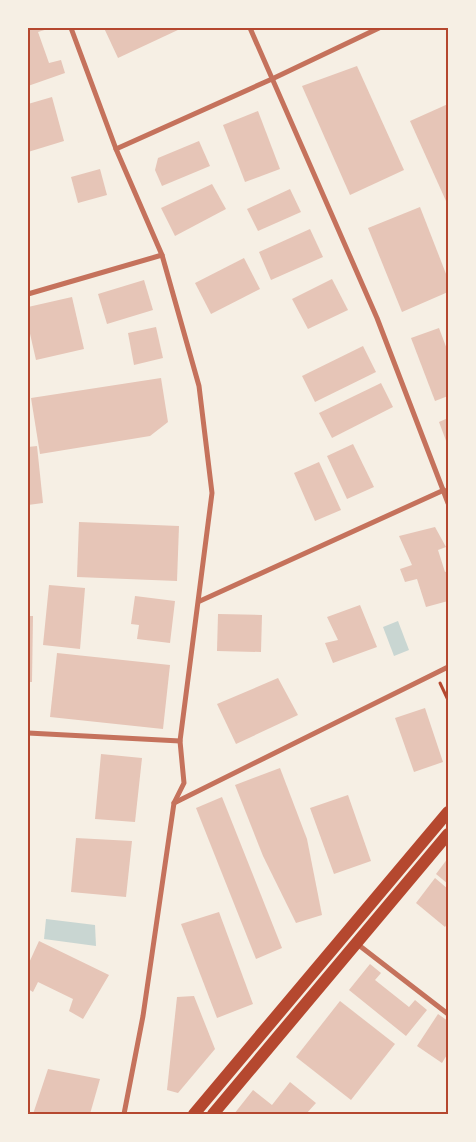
<svg xmlns="http://www.w3.org/2000/svg" width="476" height="1142" font-family="'Source Serif 4',serif">
  <style>
    .water { fill: #c9d6d2 }
    .building { fill: #e6c5b7 }
    .lines { fill: none; stroke-linecap: round; stroke-linejoin: round }
    .path { stroke: #b5482f; stroke-width: 3 }
    .minor { stroke: #c5725c; stroke-width: 5 }
    .primary { stroke: #b5482f; stroke-width: 12 }
    .neatline { fill: none; stroke: #b5482f; stroke-width: 2 }
  </style>
  <rect width="100%" height="100%" fill="#f6efe4"/>
  <g class="water">
    <polygon points="398,621 409,650 394,656 383,627"/>
    <polygon points="46,919 95,925 96,946 44,939"/>
  </g>
  <g class="building">
    <polygon points="28,28 51,28 38,32 49,63 61,60 65,73 28,86"/>
    <polygon points="104,28 180,28 180,29 118,58"/>
    <polygon points="357,66 404,170 350,195 302,86"/>
    <polygon points="52,97 64,141 28,152 28,104"/>
    <polygon points="448,104 448,200 446,201 410,121"/>
    <polygon points="258,111 280,169 245,182 223,125"/>
    <polygon points="199,141 210,166 162,186 155,170 158,158"/>
    <polygon points="100,169 107,195 78,203 71,177"/>
    <polygon points="212,184 226,209 175,236 161,208"/>
    <polygon points="290,189 301,212 258,231 247,209"/>
    <polygon points="420,207 448,279 448,292 402,312 368,228"/>
    <polygon points="310,229 323,257 271,280 259,252"/>
    <polygon points="244,258 260,289 211,314 195,283"/>
    <polygon points="332,279 348,310 308,329 292,299"/>
    <polygon points="144,280 153,310 107,324 98,294"/>
    <polygon points="72,297 84,349 36,360 28,325 28,307"/>
    <polygon points="156,327 163,358 134,365 128,333"/>
    <polygon points="439,328 448,352 448,396 435,401 411,338"/>
    <polygon points="363,346 376,372 315,402 302,376"/>
    <polygon points="161,378 168,422 150,436 40,454 31,398"/>
    <polygon points="381,383 393,407 332,438 319,413"/>
    <polygon points="448,418 448,446 439,422"/>
    <polygon points="353,444 374,487 347,499 327,456"/>
    <polygon points="37,446 43,503 28,505 28,447"/>
    <polygon points="319,462 341,510 315,521 294,473"/>
    <polygon points="79,522 179,526 177,581 77,577"/>
    <polygon points="435,527 446,547 438,550 445,572 448,571 448,601 426,607 417,579 405,582 400,569 412,565 399,536"/>
    <polygon points="49,585 85,588 80,649 43,645"/>
    <polygon points="135,596 175,601 170,643 137,639 139,625 131,624"/>
    <polygon points="360,605 377,647 333,663 325,643 338,640 327,617"/>
    <polygon points="218,614 262,615 261,652 217,651"/>
    <polygon points="28,616 33,616 32,682 28,682"/>
    <polygon points="57,653 170,665 163,729 50,717"/>
    <polygon points="278,678 298,715 236,744 217,704"/>
    <polygon points="425,708 443,762 414,772 395,718"/>
    <polygon points="101,754 142,758 135,822 95,819"/>
    <polygon points="280,768 307,839 322,915 296,923 263,856 235,785"/>
    <polygon points="348,795 371,861 334,874 310,808"/>
    <polygon points="222,797 282,948 256,959 196,808"/>
    <polygon points="76,838 132,841 126,897 71,892"/>
    <polygon points="448,858 448,884 436,874"/>
    <polygon points="435,878 448,889 448,922 445,927 416,903"/>
    <polygon points="219,912 253,1004 217,1018 181,924"/>
    <polygon points="39,941 109,975 83,1019 69,1011 73,999 38,982 33,992 28,989 28,965"/>
    <polygon points="370,964 381,973 375,980 409,1007 415,1000 427,1010 406,1036 349,990"/>
    <polygon points="194,996 215,1049 178,1093 167,1090 177,997"/>
    <polygon points="340,1001 395,1044 351,1100 296,1057"/>
    <polygon points="438,1014 448,1021 448,1053 442,1063 417,1046"/>
    <polygon points="48,1069 100,1079 90,1114 33,1114"/>
    <polygon points="290,1082 316,1103 306,1114 234,1114 253,1090 272,1105"/>
  </g>
  <g class="lines">
    <polyline class="path" points="440,683 448,700"/>
    <g class="minor">
      <polyline points="71,28 116,149 162,255 199,386 212,493 180,741 184,783 174,803 143,1016 124,1114"/>
      <polyline points="250,28 377,318 448,503"/>
      <polyline points="116,149 272,79 379,28"/>
      <polyline points="28,294 162,255"/>
      <polyline points="200,601 444,490"/>
      <polyline points="28,733 180,741"/>
      <polyline points="174,803 448,667"/>
      <polyline points="356,943 448,1014"/>
    </g>
    <g class="primary">
      <polyline points="194,1114 448,812"/>
      <polyline points="213,1114 448,834"/>
    </g>
  </g>
  <rect width="476" height="1142" fill="none" stroke="#f6efe4" stroke-width="58"/>
  <rect x="29" y="29" width="418" height="1084" class="neatline"/>
</svg>
